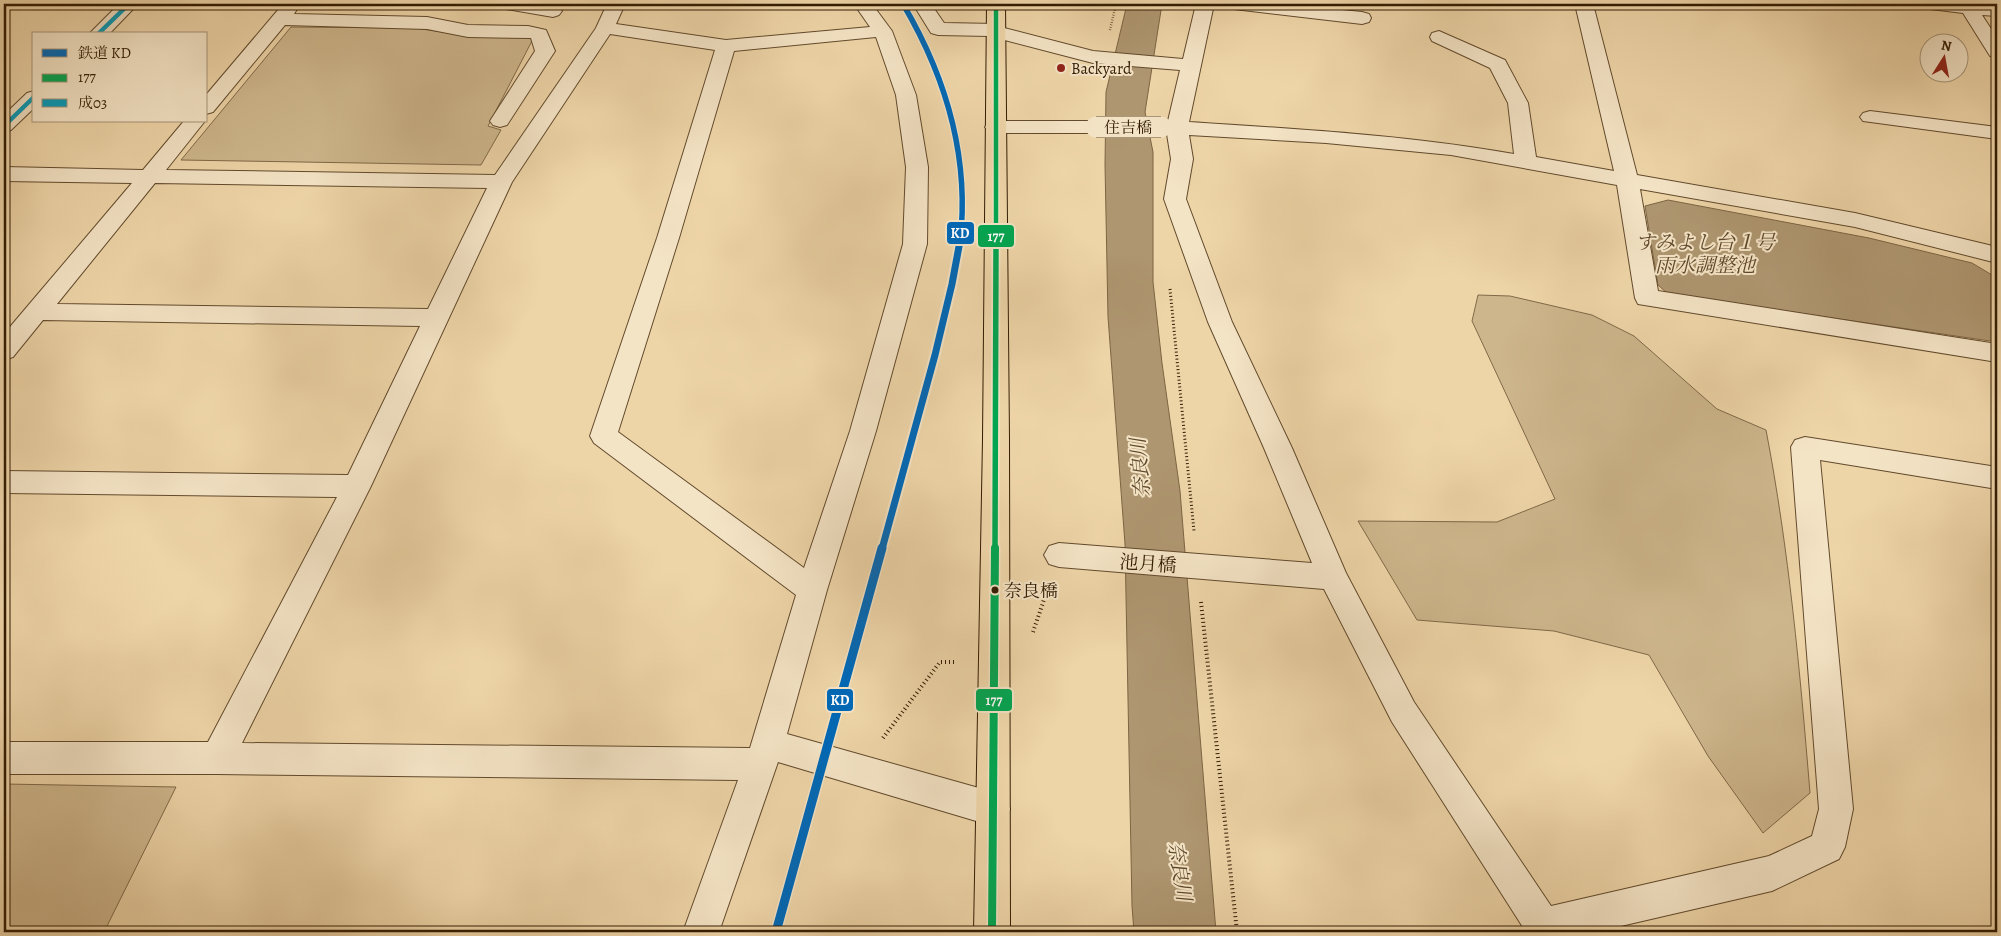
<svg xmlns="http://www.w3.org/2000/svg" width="2001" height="936" font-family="Alegreya,'Noto Serif JP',serif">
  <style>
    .green { fill: #ceb68c; stroke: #806948 }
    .water { fill: #ae9670; stroke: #7d6544 }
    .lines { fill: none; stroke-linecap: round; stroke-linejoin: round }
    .minor-casing { stroke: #624a2c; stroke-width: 2 }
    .major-casing { stroke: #331c03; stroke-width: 2 }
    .path-far2 { stroke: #331c03; stroke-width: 2.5; stroke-dasharray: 0.5 2; stroke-linecap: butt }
    .path-far1 { stroke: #331c03; stroke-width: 3; stroke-dasharray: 1 2.5; stroke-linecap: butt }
    .path { stroke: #331c03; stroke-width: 4; stroke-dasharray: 1 3; stroke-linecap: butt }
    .minor { fill: #f4e4c6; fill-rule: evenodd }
    .major { fill: #eed5a8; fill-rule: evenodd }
    .minor-bridge-casing { stroke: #624a2c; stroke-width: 22; stroke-linecap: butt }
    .minor-bridge { stroke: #f4e4c6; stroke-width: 21 }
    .bus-1-far2-casing { stroke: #f4e4c6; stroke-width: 7 }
    .bus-1-far1-casing { stroke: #f4e4c6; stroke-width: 9 }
    .bus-1-casing { stroke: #f4e4c6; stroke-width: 11 }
    .bus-2-casing { stroke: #f4e4c6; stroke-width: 7 }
    .bus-1-far2 { stroke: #00a651; stroke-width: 4.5 }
    .bus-1-far1 { stroke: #00a651; stroke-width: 5.5 }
    .bus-1 { stroke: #00a651; stroke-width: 8 }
    .bus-2 { stroke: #059bba; stroke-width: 4.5 }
    .rail-1-far2-casing { stroke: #f4e4c6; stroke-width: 8 }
    .rail-1-far1-casing { stroke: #f4e4c6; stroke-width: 11 }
    .rail-1-casing { stroke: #f4e4c6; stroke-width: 12 }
    .rail-1-far2 { stroke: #0068b7; stroke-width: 5.5 }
    .rail-1-far1 { stroke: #0068b7; stroke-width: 7 }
    .rail-1 { stroke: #0068b7; stroke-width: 9 }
    .poi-dot { fill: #8f2418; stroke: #f4e4c6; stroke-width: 2 }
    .bus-dot { fill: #331c03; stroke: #f4e4c6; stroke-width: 2 }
    .labels { text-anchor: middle; stroke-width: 4; stroke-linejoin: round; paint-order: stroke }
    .far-poi-label { font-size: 16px; fill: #331c03; stroke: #f4e4c6; text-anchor: start }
    .far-street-label { font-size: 16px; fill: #331c03; stroke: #f4e4c6 }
    .bus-label { font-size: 18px; fill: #331c03; stroke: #f4e4c6; text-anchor: start }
    .street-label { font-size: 19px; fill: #331c03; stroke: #f4e4c6 }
    .water-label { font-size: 20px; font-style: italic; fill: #5e4729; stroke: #f4e4c6 }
    .line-badge { stroke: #f4e4c6; stroke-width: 2 }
    .badge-label { font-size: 14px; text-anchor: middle; font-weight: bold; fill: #fff }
  </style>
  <rect width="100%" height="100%" fill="#eed5a8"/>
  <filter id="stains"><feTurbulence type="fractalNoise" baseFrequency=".004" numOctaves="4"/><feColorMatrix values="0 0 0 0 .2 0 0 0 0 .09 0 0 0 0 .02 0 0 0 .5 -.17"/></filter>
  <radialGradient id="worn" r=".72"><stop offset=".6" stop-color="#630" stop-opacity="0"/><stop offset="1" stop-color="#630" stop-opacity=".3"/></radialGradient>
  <g class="green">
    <polygon points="291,27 415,28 463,35 534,37 488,126 501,130 481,165 181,160"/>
    <path d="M1478 295 1510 296 1592 315 1634 336 1717 409 1766 430C1789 550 1800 671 1810 793L1763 833 1708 756 1649 655 1554 631 1417 620 1358 521 1497 522 1555 499 1472 321Z"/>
    <polygon points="4,784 176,787 104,932 4,932"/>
  </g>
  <g class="water">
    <polygon points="1127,4 1162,4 1145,112 1153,152 1153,282 1162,363 1180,491 1216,932 1134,932 1132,906 1125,544 1108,317 1105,165 1106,92"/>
    <polygon points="1668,200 1869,238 1972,263 1997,278 1997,337 1990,341 1668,294 1658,285 1645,206"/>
  </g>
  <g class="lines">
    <defs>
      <g id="minor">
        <polygon points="119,4 138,4 109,34 89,34"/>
        <polygon points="283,4 300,4 294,14 427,17 468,25 528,26 546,30 555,51 507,125 500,127 493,125 490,121 535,51 531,38 468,37 427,29 285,25 213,112 206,114 206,95"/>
        <polygon points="497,4 541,4 559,7 562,11 559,15 553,17 506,9 500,8"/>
        <path d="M607 4H625L616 24 726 40 870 27 854 4H872L892 31 916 95 928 167 927 244 876 431 827 590 787 734 993 792 1005 797 1010 809 1005 821 993 826 778 762 719 932H683L738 780 217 774H4V742H208L337 497 4 493V471L348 475 420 326 43 320 13 357 4 360V334L132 183 4 181V167L143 170 184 121H205L166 170 495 175 596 28ZM610 34 715 50 657 238 590 436 594 443 796 595 750 748 242 743 371 486 512 182ZM876 37 896 95 906 167 903 244 850 431 804 568 618 432 679 238 734 51ZM155 183 487 188 428 309 57 304Z"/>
        <path d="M913 4H931L944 23 996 24 1004 28 1093 51 1183 59 1196 4H1214L1189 122C1298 129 1406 135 1514 154L1508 103 1490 68 1432 41 1430 37 1432 33 1439 31 1505 60 1528 103 1536 157 1614 171 1575 4H1593L1637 175 1855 213 1997 247V263L1855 227 1640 189 1658 291 1997 344V362L1638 304 1635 298 1617 185 1451 155 1326 143 1189 135 1193 159 1186 199 1232 322 1292 448 1346 573 1414 702 1551 906 1769 856 1812 836 1819 809 1791 447 1795 440 1805 437 1997 467V489L1820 460 1853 809 1845 847 1839 859 1772 891 1595 932H1526L1392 722 1324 589 1059 567 1049 564 1044 555 1049 546 1059 543 1312 563 1264 448 1208 322 1164 199 1171 159 1167 134 1154 131 1151 127 1154 123 1168 121 1180 70 1093 63 989 36 938 35 931 33Z"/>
        <polygon points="1225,4 1282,4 1362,12 1369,14 1371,18 1369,22 1362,24 1234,9 1228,8"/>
        <polygon points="1919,4 1997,6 1997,16 1982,15 1997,38 1997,58 1990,56 1963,13 1922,8"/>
        <polygon points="34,91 34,108 11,130 4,132 4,115 27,93"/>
        <polygon points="1870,111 1997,127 1997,139 1863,121 1860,117 1863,113"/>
        <polygon points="995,121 1096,121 1103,123 1106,127 1103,131 1096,133 995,133 988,131 985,127 988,123"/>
      </g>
      <polygon id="major" points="987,4 1005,4 1009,439 1010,932 974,932 983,439"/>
    </defs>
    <use href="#minor" class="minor-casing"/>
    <use href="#major" class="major-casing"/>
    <polyline class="path-far2" points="1110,30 1116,4"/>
    <polyline class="path-far1" points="1170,289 1194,531"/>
    <g class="path">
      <polyline points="1201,602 1237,932"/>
      <polyline points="1033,632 1048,588"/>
      <polyline points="883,738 940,662 956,662"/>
    </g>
    <use href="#minor" class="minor"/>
    <use href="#major" class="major"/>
    <defs>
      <polyline id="minor-bridge" points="1096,127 1161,127"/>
    </defs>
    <use href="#minor-bridge" class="minor-bridge-casing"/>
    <use href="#minor-bridge" class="minor-bridge"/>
    <defs>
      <polyline id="bus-1-far2" points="996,4 996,243"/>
      <polyline id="bus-1-far1" points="995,549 996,241"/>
      <polyline id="bus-1" points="992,932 995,548"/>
      <g id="bus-2">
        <polyline points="98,34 129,4"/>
        <polyline points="4,126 34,97"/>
      </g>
    </defs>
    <use href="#bus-1-far2" class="bus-1-far2-casing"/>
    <use href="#bus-1-far1" class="bus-1-far1-casing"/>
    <use href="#bus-1" class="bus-1-casing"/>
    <use href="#bus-2" class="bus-2-casing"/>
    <use href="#bus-1-far2" class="bus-1-far2"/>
    <use href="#bus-1-far1" class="bus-1-far1"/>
    <use href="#bus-1" class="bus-1"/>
    <use href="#bus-2" class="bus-2"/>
    <defs>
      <path id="rail-1-far2" d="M903 4C946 77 970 157 960 243"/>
      <polyline id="rail-1-far1" points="882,549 935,355 952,284 960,241"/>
      <polyline id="rail-1" points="776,932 882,548"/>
    </defs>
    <use href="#rail-1-far2" class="rail-1-far2-casing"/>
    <use href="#rail-1-far1" class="rail-1-far1-casing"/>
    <use href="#rail-1" class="rail-1-casing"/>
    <use href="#rail-1-far2" class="rail-1-far2"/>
    <use href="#rail-1-far1" class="rail-1-far1"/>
    <use href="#rail-1" class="rail-1"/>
  </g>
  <circle class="poi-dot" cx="1061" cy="68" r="5"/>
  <circle class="bus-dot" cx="995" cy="590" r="4.5"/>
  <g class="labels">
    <g class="far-poi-label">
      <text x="1071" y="74">Backyard</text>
    </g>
    <g class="far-street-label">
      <text x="1128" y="133">住吉橋</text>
    </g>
    <g class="bus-label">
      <text x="1004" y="597">奈良橋</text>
    </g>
    <g class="street-label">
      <text transform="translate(1148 563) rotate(4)" y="7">池月橋</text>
    </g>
    <g class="water-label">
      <text x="1705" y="249">すみよし台１号<tspan x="1705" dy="23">雨水調整池</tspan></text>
      <text transform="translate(1140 468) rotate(-95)" y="7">奈良川</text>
      <text transform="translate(1180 871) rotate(81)" y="7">奈良川</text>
    </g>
  </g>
  <g class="line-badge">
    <rect x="946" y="221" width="29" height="24" rx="5" fill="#0068b7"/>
    <rect x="977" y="224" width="38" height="24" rx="5" fill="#00a651"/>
    <rect x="826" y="688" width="28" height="24" rx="5" fill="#0068b7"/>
    <rect x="975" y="688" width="38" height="24" rx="5" fill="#00a651"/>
  </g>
  <g class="badge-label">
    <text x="960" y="238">KD</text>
    <text x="996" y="241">177</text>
    <text x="840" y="705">KD</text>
    <text x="994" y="705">177</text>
  </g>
  <rect width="2001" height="936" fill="none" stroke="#eed5a8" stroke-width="20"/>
  <rect x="5" y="5" width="1991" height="926" fill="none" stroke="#331c03" stroke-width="2.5"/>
  <rect x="10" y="10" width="1981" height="916" fill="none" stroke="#331c03"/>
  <rect x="32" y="32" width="175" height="90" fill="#f4e4c6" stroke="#a79478"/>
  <rect x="42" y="49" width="25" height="8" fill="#0068b7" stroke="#a79478"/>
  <text x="78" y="58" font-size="15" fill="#331c03">鉄道 KD</text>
  <rect x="42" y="74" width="25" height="8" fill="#00a651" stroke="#a79478"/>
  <text x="78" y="82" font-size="15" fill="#331c03">177</text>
  <rect x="42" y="99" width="25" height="8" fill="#059bba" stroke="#a79478"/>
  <text x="78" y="108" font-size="15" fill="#331c03">成03</text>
  <g transform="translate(1944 58) rotate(11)"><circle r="24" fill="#f4e4c6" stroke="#a79478"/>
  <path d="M0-4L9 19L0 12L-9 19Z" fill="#8f2418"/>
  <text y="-8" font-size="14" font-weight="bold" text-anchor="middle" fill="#331c03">N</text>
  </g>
  <rect width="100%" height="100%" filter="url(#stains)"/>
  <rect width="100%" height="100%" fill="url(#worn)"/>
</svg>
